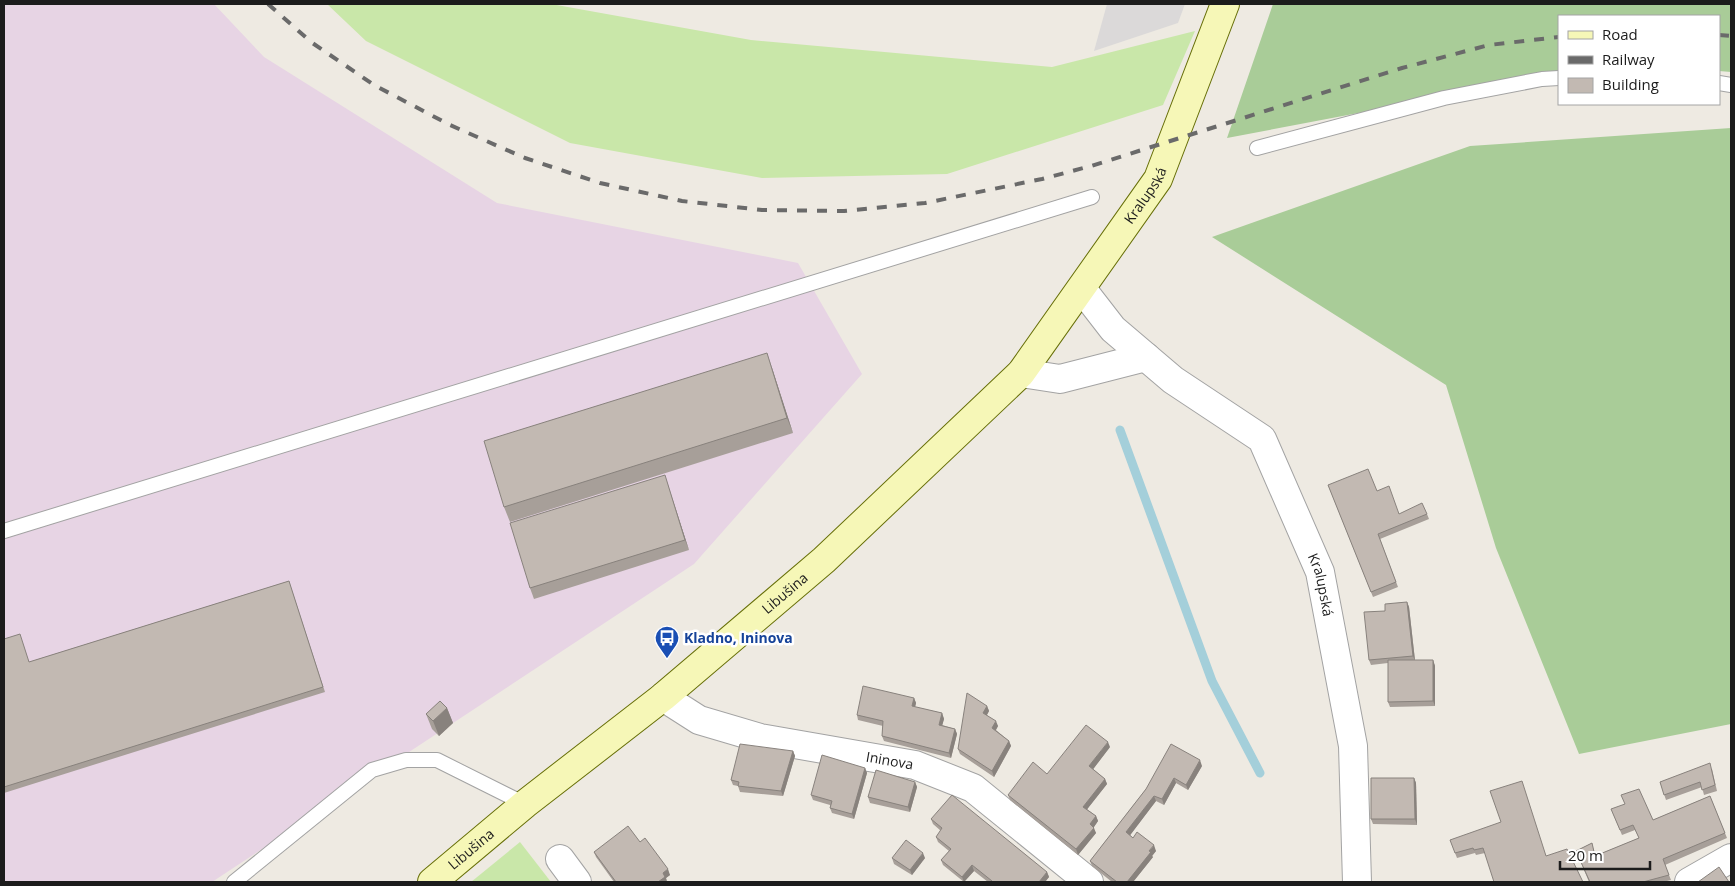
<svg xmlns="http://www.w3.org/2000/svg" width="1735" height="886" font-family="'Open Sans',sans-serif">
  <style>
    .residential { fill: #dbd9d9 }
    .industrial { fill: #e7d4e4 }
    .grass { fill: #c9e7a9 }
    .forest { fill: #a9cc98 }
    .lines { fill: none; stroke-linecap: round; stroke-linejoin: round }
    .stream { stroke: #a4cfda; stroke-width: 9 }
    .service-casing { stroke: #a3a3a3; stroke-width: 16 }
    .minor-casing { stroke: #a3a3a3; stroke-width: 30 }
    .secondary-casing { stroke: #676f08; stroke-width: 30 }
    .service { stroke: #fff; stroke-width: 14 }
    .minor { stroke: #fff; stroke-width: 28 }
    .secondary { stroke: #f6f7b7; stroke-width: 28 }
    .rail { stroke: #6a6a6a; stroke-width: 4; stroke-dasharray: 10 10; stroke-linecap: butt }
    .wall { fill: #a79f99 }
    .shaded-wall { fill: #88827d }
    .building { fill: #c2b9b2; stroke: #88827d }
    .labels { text-anchor: middle; stroke-width: 5; stroke-linejoin: round; paint-order: stroke }
    .street-label { font-size: 14px; fill: #1c1c1c; stroke: #fff }
    .transit-label { font-size: 14px; font-weight: bold; fill: #164399; stroke: #fff; text-anchor: start }
  </style>
  <rect width="100%" height="100%" fill="#eeeae2"/>
  <polygon class="residential" points="1107,4 1185,4 1178,23 1094,51"/>
  <polygon class="industrial" points="4,4 214,4 264,57 497,203 798,263 862,374 694,564 212,882 4,882"/>
  <g class="grass">
    <polygon points="327,4 551,4 751,40 1052,67 1195,31 1163,105 947,174 762,178 570,143 366,41"/>
    <polygon points="520,842 551,882 471,882"/>
  </g>
  <g class="forest">
    <polygon points="1273,4 1731,4 1731,72 1719,71 1719,16 1559,16 1559,75 1227,138"/>
    <polygon points="1731,128 1731,724 1579,754 1496,548 1446,385 1212,237 1470,146"/>
  </g>
  <g class="lines">
    <polyline class="stream" points="1120,430 1212,681 1260,773"/>
    <defs>
      <g id="service">
        <polyline points="1719,83 1731,85"/>
        <polyline points="1257,148 1444,98 1542,79 1559,78"/>
        <polyline points="4,531 1092,197"/>
        <polyline points="234,882 372,770 406,760 437,760 525,804"/>
      </g>
      <g id="minor">
        <path id="s1" d="M1082 289 1113 329 1173 380 1262 439 1320 572 1353 746 1357 882"/>
        <polyline points="1021,373 1060,379 1146,357"/>
        <path id="s2" d="M663 697 699 720 760 738 915 765 973 788 1089 882"/>
        <polyline points="560,859 577,882"/>
        <polyline points="1689,882 1731,858"/>
      </g>
      <g id="secondary">
        <path id="s3" d="M432 882 525 804 663 697 824 560 1021 373 1158 179 1225 4"/>
      </g>
    </defs>
    <use href="#service" class="service-casing"/>
    <use href="#minor" class="minor-casing"/>
    <use href="#secondary" class="secondary-casing"/>
    <use href="#service" class="service"/>
    <use href="#minor" class="minor"/>
    <use href="#secondary" class="secondary"/>
    <g class="rail">
      <polyline points="268,4 311,42 374,85 450,125 525,158 600,183 682,201 762,210 844,211 925,203 1042,179 1091,166 1402,68 1489,45 1559,37"/>
      <polyline points="1719,35 1731,36"/>
    </g>
  </g>
  <g class="wall">
    <polygon points="772,368 793,433 510,522 504,507"/>
    <polygon points="668,485 689,550 534,599 530,588"/>
    <polygon points="1328,485 1377,491 1399,514 1427,514 1429,519 1380,539 1398,587 1373,597"/>
    <polygon points="289,581 325,692 4,793 4,639 29,662"/>
    <polygon points="1407,602 1409,607 1415,660 1433,660 1435,666 1435,706 1390,707 1388,702 1388,663 1371,665 1369,660 1385,611"/>
    <polygon points="914,698 916,703 915,707 942,713 944,719 942,725 955,729 957,734 951,758 884,741 882,736 883,726 858,720 857,715"/>
    <polygon points="987,706 989,711 987,715 998,726 996,730 1009,741 1011,746 994,777 960,754 958,749"/>
    <polygon points="447,708 453,723 439,736 432,729 426,714"/>
    <polygon points="1110,747 1093,769 1105,779 1107,784 1087,809 1096,816 1098,821 1093,828 1096,833 1078,855 1010,800 1008,795 1047,774"/>
    <polygon points="793,751 795,756 783,796 740,792 738,786 733,785 731,780"/>
    <polygon points="1202,766 1188,790 1176,783 1164,805 1156,801 1130,835 1133,838 1156,851 1152,856 1153,857 1133,882 1112,882 1092,866 1090,861 1146,789"/>
    <polygon points="865,768 867,773 854,819 832,813 830,808 830,805 813,800 811,795"/>
    <polygon points="1712,769 1717,791 1704,795 1702,787 1666,800 1660,782"/>
    <polygon points="1414,778 1416,783 1417,825 1373,824 1371,819"/>
    <polygon points="915,782 917,787 910,812 870,803 868,797"/>
    <polygon points="1710,796 1727,838 1665,865 1671,880 1663,882 1589,882 1576,851 1592,843 1595,856 1639,838 1635,830 1622,835 1611,809 1653,820"/>
    <polygon points="931,819 1047,872 1049,877 1045,882 988,882 974,871 964,882 943,865 941,860 949,851 938,842 936,837 941,831 933,824"/>
    <polygon points="1450,840 1546,856 1583,882 1485,853 1476,855 1475,853 1457,858"/>
    <polygon points="640,842 670,875 666,878 667,882 614,882 596,857 594,852"/>
    <polygon points="892,858 925,858 912,875 894,864"/>
  </g>
  <g class="shaded-wall">
    <polygon points="767,353 772,368 793,433 787,418"/>
    <polygon points="665,475 668,485 689,550 685,540"/>
    <polygon points="1407,602 1409,607 1415,661 1413,656"/>
    <polygon points="1433,660 1435,666 1435,706 1433,701"/>
    <polygon points="914,698 916,703 914,711 912,706"/>
    <polygon points="987,706 989,711 985,718 983,713"/>
    <polygon points="447,708 453,723 439,736 433,721"/>
    <polygon points="942,713 944,719 941,730 939,725"/>
    <polygon points="996,721 998,726 994,733 992,728"/>
    <polygon points="955,729 957,734 951,758 949,753"/>
    <polygon points="1009,741 1011,746 994,777 992,771"/>
    <polygon points="1108,742 1110,747 1091,772 1089,766"/>
    <polygon points="793,751 795,756 783,796 781,791"/>
    <polygon points="1200,760 1202,766 1188,790 1186,785"/>
    <polygon points="865,768 867,773 854,819 852,814"/>
    <polygon points="1174,778 1176,783 1164,805 1162,799"/>
    <polygon points="1414,778 1416,783 1417,825 1415,819"/>
    <polygon points="1105,779 1107,784 1085,812 1083,807"/>
    <polygon points="915,782 917,787 910,812 908,807"/>
    <polygon points="1154,796 1156,801 1128,838 1126,832"/>
    <polygon points="1096,816 1098,821 1092,830 1090,824"/>
    <polygon points="1094,828 1096,833 1078,855 1076,849"/>
    <polygon points="1154,845 1156,851 1152,856 1153,857 1133,882 1127,882"/>
    <polygon points="923,853 925,858 912,875 910,870"/>
    <polygon points="972,865 974,871 964,882 962,877"/>
    <polygon points="668,869 670,875 666,878 667,882 658,882 663,873"/>
    <polygon points="1047,872 1049,877 1045,882 1039,882"/>
  </g>
  <g class="building">
    <polygon points="767,353 787,418 504,507 484,441"/>
    <polygon points="1368,469 1377,491 1389,486 1399,514 1422,503 1427,514 1378,534 1396,582 1371,592 1328,485"/>
    <polygon points="665,475 685,540 530,588 510,523"/>
    <polygon points="289,581 323,687 4,787 4,639 20,634 29,662"/>
    <polygon points="1407,602 1413,656 1369,660 1364,612 1385,611 1385,604"/>
    <polygon points="1388,660 1433,660 1433,701 1388,702"/>
    <polygon points="863,686 914,698 912,706 942,713 939,725 955,729 949,753 882,736 883,721 857,715"/>
    <polygon points="967,693 987,706 983,713 996,721 992,728 1009,741 992,771 958,749"/>
    <polygon points="440,701 447,708 433,721 426,714"/>
    <polygon points="1086,725 1108,742 1089,766 1105,779 1083,807 1096,816 1090,824 1094,828 1076,849 1008,795 1033,762 1047,774"/>
    <polygon points="740,744 793,751 781,791 738,786 739,782 731,780"/>
    <polygon points="1171,744 1200,760 1186,785 1174,778 1162,799 1154,796 1126,832 1133,838 1137,832 1154,845 1149,851 1151,852 1127,882 1117,882 1090,861 1146,789"/>
    <polygon points="822,755 865,768 852,814 830,808 832,801 811,795"/>
    <polygon points="1710,763 1715,785 1702,790 1700,782 1664,795 1660,782"/>
    <polygon points="876,770 915,782 908,807 868,797"/>
    <polygon points="1371,778 1414,778 1415,819 1371,819"/>
    <polygon points="1522,781 1546,856 1567,849 1583,882 1494,882 1483,848 1474,850 1473,848 1455,853 1450,840 1501,822 1490,791"/>
    <polygon points="1639,789 1653,820 1710,796 1725,833 1663,859 1669,875 1643,882 1590,882 1576,851 1592,843 1595,856 1639,838 1633,825 1620,830 1611,809 1625,804 1621,795"/>
    <polygon points="952,795 1047,872 1039,882 991,882 992,881 972,865 962,877 941,860 951,849 936,837 942,828 931,819"/>
    <polygon points="628,826 640,842 645,838 668,869 663,873 665,877 658,882 616,882 594,852"/>
    <polygon points="906,840 923,853 910,870 892,858"/>
    <polygon points="1719,867 1729,882 1698,882"/>
  </g>
  <defs>
    <symbol id="bus-pin" viewBox="-11 -11 22 30"><path d="M0 17L-7.5 6A9.5 9.5 0 1 1 7.5 6Z" fill="#1a4fb4" stroke="#fff"/><path d="M-5-6H5V4H4V6H2V4H-2V6H-4V4H-5ZM-3.5-4V0h7V-4ZM-3.5 1.2v1.5H-2V1.2ZM2 1.2v1.5H3.5V1.2Z" fill="#fff"/></symbol>
  </defs>
  <g fill-rule="evenodd">
    <use href="#bus-pin" x="653" y="624" width="28" height="38"/>
  </g>
  <g class="labels">
    <g class="street-label">
      <text dy="5" stroke="none"><textPath href="#s3" startOffset="996">Kralupská</textPath></text>
      <text dy="5" stroke="none"><textPath href="#s1" startOffset="394">Kralupská</textPath></text>
      <text dy="5" stroke="none"><textPath href="#s3" startOffset="456">Libušina</textPath></text>
      <text dy="5" stroke="none"><textPath href="#s2" startOffset="238">Ininova</textPath></text>
      <text dy="5" stroke="none"><textPath href="#s3" startOffset="51">Libušina</textPath></text>
    </g>
    <g class="transit-label">
      <text x="684" y="643">Kladno, Ininova</text>
    </g>
  </g>
  <rect width="1735" height="886" fill="none" stroke="#1c1c1c" stroke-width="10"/>
  <rect x="1558" y="15" width="162" height="90" fill="#ffffff" stroke="#a4a4a4"/>
  <rect x="1568" y="31" width="25" height="8" fill="#f6f7b7" stroke="#a4a4a4"/>
  <text x="1602" y="40" font-size="15" fill="#1c1c1c">Road</text>
  <rect x="1568" y="56" width="25" height="8" fill="#6a6a6a" stroke="#a4a4a4"/>
  <text x="1602" y="65" font-size="15" fill="#1c1c1c">Railway</text>
  <rect x="1568" y="78" width="25" height="15" fill="#c2b9b2" stroke="#a4a4a4"/>
  <text x="1602" y="90" font-size="15" fill="#1c1c1c">Building</text>
  <path d="M1560 861v8h90v-8" fill="none" stroke="#1c1c1c" stroke-width="2.5"/>
  <text x="1568" y="861" font-size="15" fill="#1c1c1c" stroke="#ffffff" stroke-width="4" paint-order="stroke">20 m</text>
</svg>
